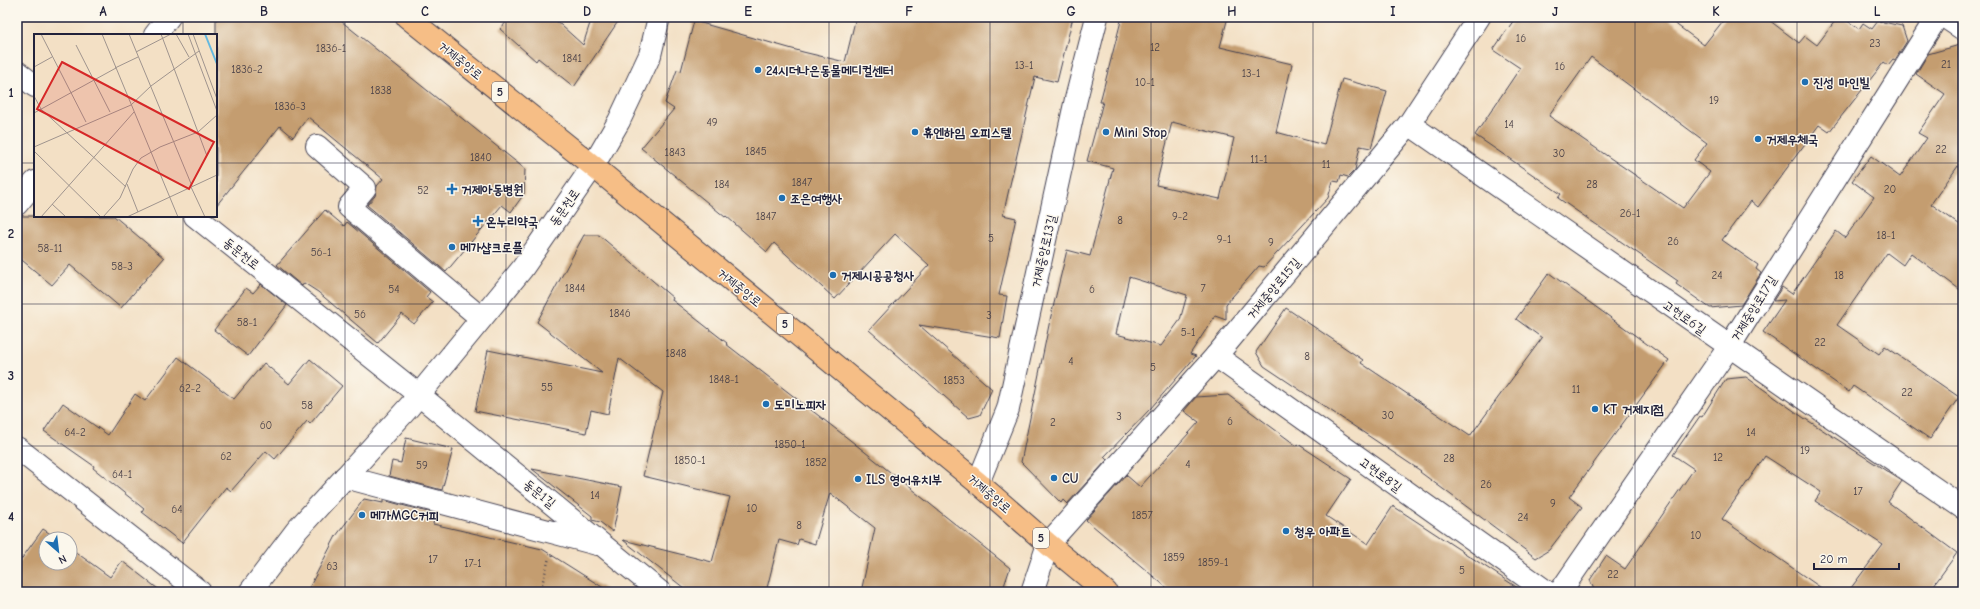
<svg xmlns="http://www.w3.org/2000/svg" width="1980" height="609" font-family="'Comic Neue','Poor Story',sans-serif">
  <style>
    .building { fill: #c49d6f; fill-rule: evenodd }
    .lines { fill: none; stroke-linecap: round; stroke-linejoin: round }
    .minor-casing { stroke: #413e50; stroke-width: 24 }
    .major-casing { stroke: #413e50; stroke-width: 24 }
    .path { stroke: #413e50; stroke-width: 2.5; stroke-dasharray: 1 3; stroke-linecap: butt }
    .minor { stroke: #fff; stroke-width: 22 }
    .major { stroke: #f6be86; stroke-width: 22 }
    .grid { fill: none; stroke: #22223b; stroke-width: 1; stroke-opacity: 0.55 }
    .poi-dot { fill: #1f6fb2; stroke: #fbf7ec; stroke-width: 1.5 }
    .labels { text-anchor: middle; stroke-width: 3; stroke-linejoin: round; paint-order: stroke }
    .number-label { font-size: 11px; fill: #4a4148 }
    .shield { fill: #fbf7ec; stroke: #636270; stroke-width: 1 }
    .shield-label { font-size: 12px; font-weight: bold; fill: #22223b }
    .street-label { font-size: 13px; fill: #22223b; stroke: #fbf7ec }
    .poi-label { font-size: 13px; font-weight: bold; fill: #22223b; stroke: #fbf7ec; text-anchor: start }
    .inset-river { fill: none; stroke: #64b8e0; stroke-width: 2 }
    .inset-road { fill: none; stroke: #9f948e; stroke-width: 1 }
    .view { fill: #d62828; fill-opacity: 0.15; stroke: #d62828; stroke-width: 2 }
    .inset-edge { fill: none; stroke: #22223b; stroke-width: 2 }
    .neatline { fill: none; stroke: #22223b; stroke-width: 1.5 }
    .grid-label { font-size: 13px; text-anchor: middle; font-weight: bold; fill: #22223b }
  </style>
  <rect width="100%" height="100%" fill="#fbf7ec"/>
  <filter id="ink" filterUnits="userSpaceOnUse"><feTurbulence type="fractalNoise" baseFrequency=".025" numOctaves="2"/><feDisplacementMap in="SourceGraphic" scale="8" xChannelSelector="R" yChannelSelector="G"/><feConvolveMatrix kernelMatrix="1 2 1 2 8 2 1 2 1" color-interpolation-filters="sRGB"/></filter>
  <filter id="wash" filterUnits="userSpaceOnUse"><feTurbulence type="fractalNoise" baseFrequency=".012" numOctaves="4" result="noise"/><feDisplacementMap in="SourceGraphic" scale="16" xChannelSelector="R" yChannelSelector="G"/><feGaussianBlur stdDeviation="0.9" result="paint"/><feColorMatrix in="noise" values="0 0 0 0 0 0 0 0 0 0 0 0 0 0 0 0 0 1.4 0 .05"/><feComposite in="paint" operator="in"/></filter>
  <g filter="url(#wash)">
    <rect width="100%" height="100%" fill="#f3e0c5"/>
    <g id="blocks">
      <g class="building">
        <polygon points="216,17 336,17 525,169 524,194 511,212 502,205 446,272 367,205 375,196 377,186 383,179 308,117 293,137 280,126 216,206"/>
        <polygon points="511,17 552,17 583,45 592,17 621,17 574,87 538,58 536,61 500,29"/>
        <polygon points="856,17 1073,17 1057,82 1035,77 1003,215 1016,218 999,295 1007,296 1000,338 919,325 992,389 980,415 969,418 869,330 929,265 895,234 835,299 774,243 767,252 726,216 725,217 641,148 674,109 665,103 677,70 681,71 694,21 803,52 845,62"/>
        <path d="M1122 17H1228L1220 47 1292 64 1276 132 1324 145 1342 79 1387 91 1371 148 1360 146 1355 170 1348 177 1341 175 1339 182 1333 181 1328 198 1264 267 1259 266 1226 304V320L1215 316 1190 354 1196 356 1150 409 1104 457 1107 460 1067 504 1063 500 1061 503 1021 462 1050 320 1067 250 1090 256 1113 168 1087 161 1103 102H1100ZM1172 122 1234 138 1220 199 1156 185ZM1129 277 1187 295 1180 320 1161 346 1116 334Z"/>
        <path d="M1516 17H1666L1704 45 1726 17H1765L1799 43 1805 36 1817 45 1838 17H1842L1859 29 1863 23 1872 29 1878 21 1902 26 1907 41 1895 60 1893 59 1888 65 1884 62 1829 132 1819 125 1758 207 1751 201 1722 240 1758 265 1756 269 1761 273 1741 305 1710 308 1676 284 1678 281 1558 198 1561 194 1475 135 1520 68 1493 50ZM1591 57 1707 143 1694 160 1710 172 1683 208 1549 116Z"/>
        <polygon points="1963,44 1963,159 1931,204 1963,227 1963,292 1911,253 1903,265 1887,253 1837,325 1879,354 1885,346 1959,397 1930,439 1853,386 1849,392 1763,332 1785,300 1773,301 1782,287 1792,294 1836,231 1845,238 1874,197 1852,181 1871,156 1900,177 1927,138 1918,133 1945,94 1916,74 1928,54"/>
        <polygon points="325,210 344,226 347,222 430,292 426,297 433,302 414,324 402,314 378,343 318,292 304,283 302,286 277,265"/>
        <polygon points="17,216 114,216 164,258 121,308 70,265 52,285 17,256"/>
        <polygon points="584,235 599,235 673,298 672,300 727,343 726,344 850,440 1010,568 1002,592 861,592 875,528 830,493 815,544 799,539 797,545 779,540 766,592 689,592 623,540 712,562 730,497 643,476 663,392 619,358 608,414 591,410 586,433 475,411 488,350 602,373 537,322"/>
        <polygon points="1549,273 1669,360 1569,497 1582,507 1549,550 1536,558 1420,472 1421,471 1264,366 1256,352 1286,308 1363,360 1361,363 1470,436 1542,338 1516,319"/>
        <polygon points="261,284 287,305 248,356 214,330 246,288 253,293"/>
        <polygon points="178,357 234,399 264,363 289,384 310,359 342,386 310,424 307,421 275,459 266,451 231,491 226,487 182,543 142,512 144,509 93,468 94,466 44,431 63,403 108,435 135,394 145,401"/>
        <polygon points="1746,377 1804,418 1902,481 1888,502 1957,553 1929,592 1848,592 1883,545 1815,501 1821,492 1765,456 1722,519 1827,592 1595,592 1590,580 1606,556 1625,569 1694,469 1673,455 1700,416 1702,417 1726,379"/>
        <polygon points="1228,395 1297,446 1298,444 1351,479 1326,516 1368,544 1393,506 1524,592 1172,592 1086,520 1126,475 1140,487 1199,422 1184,411 1196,397"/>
        <polygon points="406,438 453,449 442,490 389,476 392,461 401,463"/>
        <polygon points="532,469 622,487 613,532 600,522 592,520 592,516"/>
        <polygon points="364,499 383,503 383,500 435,514 433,524 542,549 610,592 307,592 336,536"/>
        <polygon points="43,529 58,539 46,539 46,563 70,563 70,548 110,577 122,561 162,592 17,592 17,565"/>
      </g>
    </g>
  </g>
  <g filter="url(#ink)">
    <use href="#blocks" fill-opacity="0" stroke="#413e50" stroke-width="1"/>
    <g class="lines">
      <defs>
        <g id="minor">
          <polyline points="1945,17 1963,29"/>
          <polyline points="155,35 169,17"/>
          <polyline points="17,72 35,86"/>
          <polyline points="1409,124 1963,508"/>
          <polyline points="317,146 365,188 349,207 481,318"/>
          <polyline points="17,204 35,182"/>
          <polyline points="195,216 419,395 660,592"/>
          <polyline points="1216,356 1547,592"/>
          <polyline points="17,448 200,592"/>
          <polyline points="345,477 597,544"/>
          <polyline points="978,483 1008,409 1076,99 1097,17"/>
          <polyline points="250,592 297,530 409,407 522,269 593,166 619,121 650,55 659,17"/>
          <polyline points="1032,592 1048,544 1216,356 1409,124 1479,17"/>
          <polyline points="1560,592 1729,347 1937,17"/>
        </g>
        <polyline id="major" points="407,17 593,166 978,483 1048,544 1106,592"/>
      </defs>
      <use href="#minor" class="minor-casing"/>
      <use href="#major" class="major-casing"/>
      <polyline class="path" points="540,592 549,558"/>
      <use href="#minor" class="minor"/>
      <use href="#major" class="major"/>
    </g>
  </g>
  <path class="grid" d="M183 17V35M345 17V592M506 17V592M667 17V592M829 17V592M990 17V592M1151 17V592M1313 17V592M1474 17V592M1635 17V592M1797 17V592M17 163H35M216 163H1963M183 216V592M17 304H1963M17 446H1963"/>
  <g class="poi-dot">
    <circle cx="758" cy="70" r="4"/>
    <circle cx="1805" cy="82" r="4"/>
    <circle cx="915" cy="132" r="4"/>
    <circle cx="1106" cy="132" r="4"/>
    <circle cx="1758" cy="139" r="4"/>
    <path d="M450 183h4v4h4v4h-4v4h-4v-4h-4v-4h4z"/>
    <circle cx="782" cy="198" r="4"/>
    <path d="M476 215h4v4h4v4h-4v4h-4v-4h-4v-4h4z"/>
    <circle cx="452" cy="247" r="4"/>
    <circle cx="833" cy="275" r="4"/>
    <circle cx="766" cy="404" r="4"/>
    <circle cx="1595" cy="409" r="4"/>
    <circle cx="1054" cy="478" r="4"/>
    <circle cx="858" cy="479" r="4"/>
    <circle cx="362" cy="515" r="4"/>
    <circle cx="1286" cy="531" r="4"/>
  </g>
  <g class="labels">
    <g class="number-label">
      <text x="1521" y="42">16</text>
      <text x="1875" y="47">23</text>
      <text x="1155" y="51">12</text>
      <text x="331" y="52">1836-1</text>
      <text x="572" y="62">1841</text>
      <text x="1946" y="68">21</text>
      <text x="1024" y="69">13-1</text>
      <text x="1560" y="70">16</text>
      <text x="247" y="73">1836-2</text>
      <text x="1251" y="77">13-1</text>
      <text x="1145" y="86">10-1</text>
      <text x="381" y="94">1838</text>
      <text x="1714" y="104">19</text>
      <text x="290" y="110">1836-3</text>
      <text x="712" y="126">49</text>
      <text x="1509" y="128">14</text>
      <text x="1941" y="153">22</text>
      <text x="756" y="155">1845</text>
      <text x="675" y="156">1843</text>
      <text x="1559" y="157">30</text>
      <text x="481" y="161">1840</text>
      <text x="1259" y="163">11-1</text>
      <text x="1326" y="168">11</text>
      <text x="802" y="186">1847</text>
      <text x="722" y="188">184</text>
      <text x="1592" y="188">28</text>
      <text x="1890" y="193">20</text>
      <text x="423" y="194">52</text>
      <text x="1630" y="217">26-1</text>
      <text x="766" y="220">1847</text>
      <text x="1180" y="220">9-2</text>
      <text x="1120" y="224">8</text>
      <text x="1886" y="239">18-1</text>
      <text x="991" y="242">5</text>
      <text x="1224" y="243">9-1</text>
      <text x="1673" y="245">26</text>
      <text x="1271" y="246">9</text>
      <text x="50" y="252">58-11</text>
      <text x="321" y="256">56-1</text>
      <text x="122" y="270">58-3</text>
      <text x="1717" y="279">24</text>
      <text x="1839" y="279">18</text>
      <text x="575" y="292">1844</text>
      <text x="1203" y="292">7</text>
      <text x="394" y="293">54</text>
      <text x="1092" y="293">6</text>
      <text x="620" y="317">1846</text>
      <text x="360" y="318">56</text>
      <text x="989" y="319">3</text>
      <text x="247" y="326">58-1</text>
      <text x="1188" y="336">5-1</text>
      <text x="1820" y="346">22</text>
      <text x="676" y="357">1848</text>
      <text x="1307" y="360">8</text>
      <text x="1071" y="365">4</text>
      <text x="1153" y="371">5</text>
      <text x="724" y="383">1848-1</text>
      <text x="954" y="384">1853</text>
      <text x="547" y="391">55</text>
      <text x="190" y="392">62-2</text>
      <text x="1576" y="393">11</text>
      <text x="1907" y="396">22</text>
      <text x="307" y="409">58</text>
      <text x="1388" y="419">30</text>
      <text x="1119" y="420">3</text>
      <text x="1230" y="425">6</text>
      <text x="1053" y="426">2</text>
      <text x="266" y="429">60</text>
      <text x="75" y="436">64-2</text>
      <text x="1751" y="436">14</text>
      <text x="790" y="448">1850-1</text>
      <text x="1805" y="454">19</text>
      <text x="226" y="460">62</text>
      <text x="1718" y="461">12</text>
      <text x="1449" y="462">28</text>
      <text x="690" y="464">1850-1</text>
      <text x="816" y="466">1852</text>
      <text x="1188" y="468">4</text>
      <text x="422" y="469">59</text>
      <text x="122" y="478">64-1</text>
      <text x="1486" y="488">26</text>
      <text x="1858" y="495">17</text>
      <text x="595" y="499">14</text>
      <text x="1553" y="507">9</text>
      <text x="752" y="512">10</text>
      <text x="177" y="513">64</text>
      <text x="1142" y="519">1857</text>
      <text x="1523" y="521">24</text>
      <text x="799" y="529">8</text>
      <text x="1696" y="539">10</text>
      <text x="1174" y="561">1859</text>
      <text x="433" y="563">17</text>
      <text x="1213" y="566">1859-1</text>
      <text x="473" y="567">17-1</text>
      <text x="332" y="570">63</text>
      <text x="1462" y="574">5</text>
      <text x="1613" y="578">22</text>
    </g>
    <g class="shield">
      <rect x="492" y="82" width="16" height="20" rx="3"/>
      <rect x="777" y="314" width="16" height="20" rx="3"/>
      <rect x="1033" y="528" width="16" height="20" rx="3"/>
    </g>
    <g class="shield-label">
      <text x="500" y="96">5</text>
      <text x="785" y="328">5</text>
      <text x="1041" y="542">5</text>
    </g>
    <g class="street-label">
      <text transform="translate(461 60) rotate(39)" y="5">거제중앙로</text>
      <text transform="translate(564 207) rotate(-55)" y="5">동문천로</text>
      <text transform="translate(1043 251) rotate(-77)" y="5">거제중앙로13길</text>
      <text transform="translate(242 253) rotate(39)" y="5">동문천로</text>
      <text transform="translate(740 287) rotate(39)" y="5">거제중앙로</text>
      <text transform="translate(1273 288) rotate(-50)" y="5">거제중앙로15길</text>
      <text transform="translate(1753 308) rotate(-58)" y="5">거제중앙로17길</text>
      <text transform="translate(1685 317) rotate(35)" y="5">고현로6길</text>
      <text transform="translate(1381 474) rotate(36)" y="5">고현로8길</text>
      <text transform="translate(540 493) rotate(39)" y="5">동문1길</text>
      <text transform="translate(990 493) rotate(41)" y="5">거제중앙로</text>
    </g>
    <g class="poi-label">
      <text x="766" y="75">24시더나은동물메디컬센터</text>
      <text x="1813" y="87">진성 마인빌</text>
      <text x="923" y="137">휴엔하임 오피스텔</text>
      <text x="1114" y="137">Mini Stop</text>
      <text x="1766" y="144">거제우체국</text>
      <text x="461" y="194">거제아동병원</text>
      <text x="790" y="203">조은여행사</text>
      <text x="486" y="226">온누리약국</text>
      <text x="460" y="252">메가샵크로플</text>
      <text x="841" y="280">거제시공공청사</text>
      <text x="774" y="409">도미노피자</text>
      <text x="1603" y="414">KT 거제지점</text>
      <text x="1062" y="483">CU</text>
      <text x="866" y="484">ILS 영어유치부</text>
      <text x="370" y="520">메가MGC커피</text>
      <text x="1294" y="536">청우 아파트</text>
    </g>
  </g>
  <g transform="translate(34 34)">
    <rect width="183" height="183" fill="#f3e0c5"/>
    <path class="inset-river" d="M171 0 183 30"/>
    <path class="inset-road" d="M7 0 52 88M68 0 144 183M95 0 158 152M127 0 173 122M142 0 155 23M154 0 183 77M159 0 183 65M42 11 76 78M102 18 137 0M0 33 18 23M81 34 104 23M0 62 7 75 92 153M0 79 82 34M0 113 97 71 117 52 165 17M0 117 67 183M93 150 104 178M157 153 171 183M18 170 32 183M7 183 100 78M69 183 86 164 99 135 107 124 126 113 164 98 183 81M93 183 183 141"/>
    <path class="view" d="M28 28 180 108 155 155 3 75Z"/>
    <rect width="183" height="183" class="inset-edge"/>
  </g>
  <rect width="1980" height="609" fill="none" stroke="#fbf7ec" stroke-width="44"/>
  <g transform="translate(58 551) rotate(152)"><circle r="19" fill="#fbf7ec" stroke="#a4a2a5"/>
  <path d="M0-3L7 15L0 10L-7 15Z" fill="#1f6fb2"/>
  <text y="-6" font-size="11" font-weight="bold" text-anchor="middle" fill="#22223b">N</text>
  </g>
  <path d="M1814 563v6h85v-6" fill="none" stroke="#22223b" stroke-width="2"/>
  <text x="1820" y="563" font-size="12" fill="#22223b" stroke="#fbf7ec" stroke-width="3" paint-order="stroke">20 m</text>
  <rect x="22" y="22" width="1936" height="565" class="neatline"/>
  <g class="grid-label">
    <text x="103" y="16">A</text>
    <text x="264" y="16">B</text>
    <text x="425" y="16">C</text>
    <text x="587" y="16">D</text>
    <text x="748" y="16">E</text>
    <text x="909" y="16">F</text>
    <text x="1071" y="16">G</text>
    <text x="1232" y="16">H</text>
    <text x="1393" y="16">I</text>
    <text x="1555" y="16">J</text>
    <text x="1716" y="16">K</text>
    <text x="1877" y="16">L</text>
    <text x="11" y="97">1</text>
    <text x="11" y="238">2</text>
    <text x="11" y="380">3</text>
    <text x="11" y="521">4</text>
  </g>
</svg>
